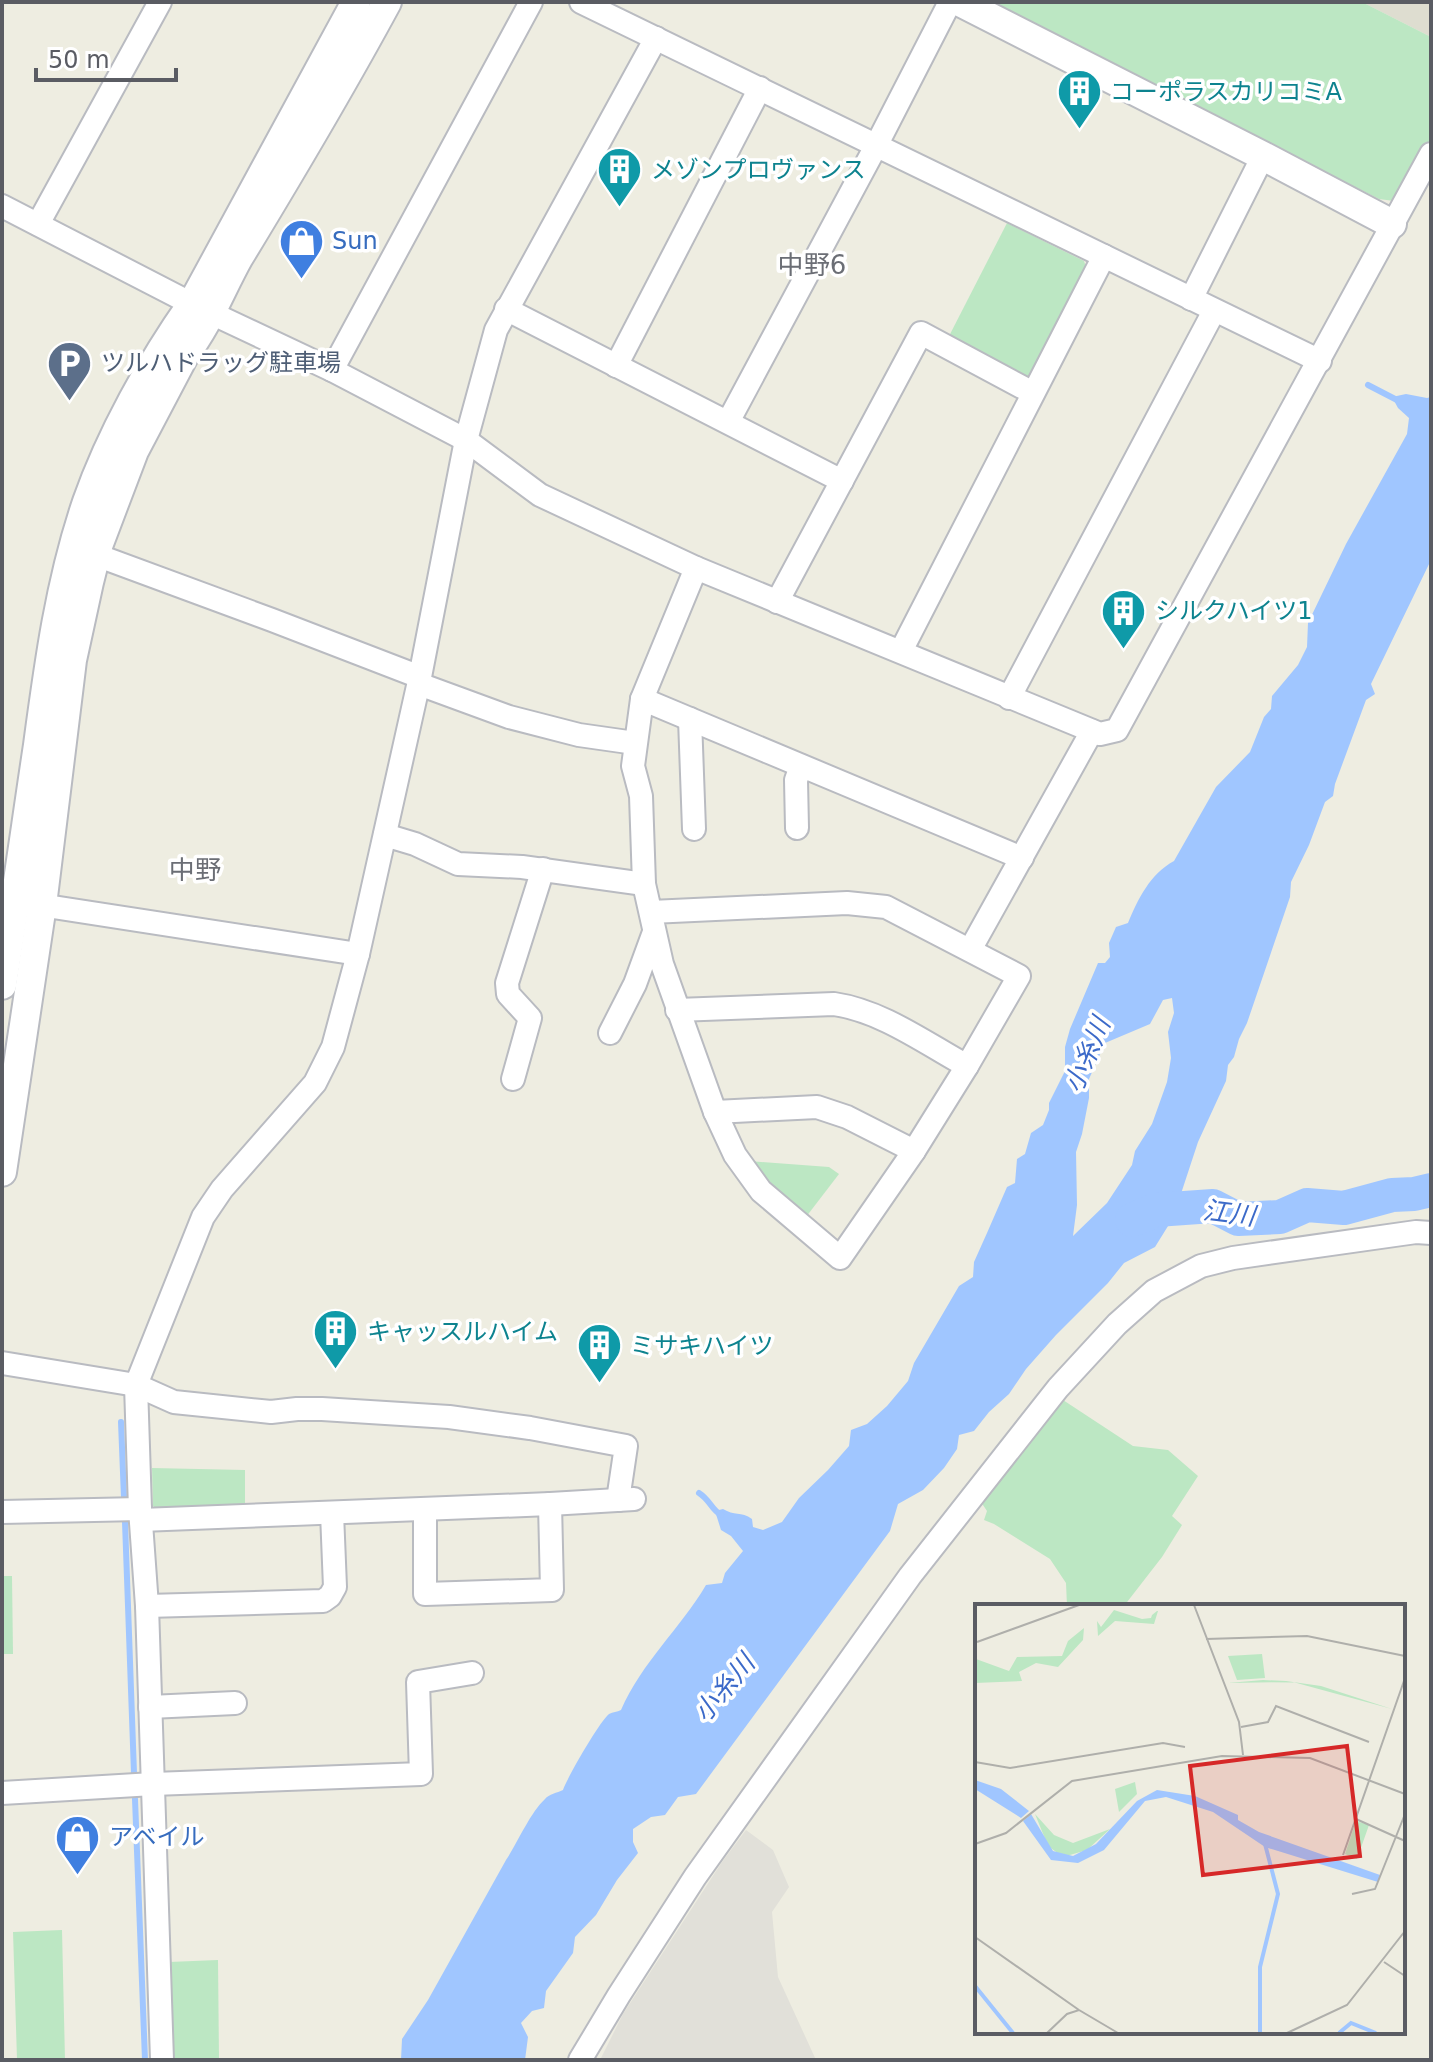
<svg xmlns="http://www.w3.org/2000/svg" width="1433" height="2062" font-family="'DejaVu Sans','Noto Sans JP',sans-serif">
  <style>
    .industrial { fill: #e1e0d9 }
    .education { fill: #deddd0 }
    .green { fill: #bce7c3 }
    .water { fill: #a0c6ff; fill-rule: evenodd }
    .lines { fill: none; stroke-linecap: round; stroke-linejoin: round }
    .stream { stroke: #a0c6ff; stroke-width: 6 }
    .river { stroke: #a0c6ff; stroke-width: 34 }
    .minor-casing { stroke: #b9bbc1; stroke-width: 26 }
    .tertiary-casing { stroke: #b9bbc1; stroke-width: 32 }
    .minor { stroke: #fff; stroke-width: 22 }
    .tertiary { stroke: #fff; stroke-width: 28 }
    .labels { text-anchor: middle; stroke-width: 7; stroke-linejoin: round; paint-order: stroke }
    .culture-label { font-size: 24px; fill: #0d838f; stroke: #fff; text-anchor: start }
    .shop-label { font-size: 24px; fill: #366cbe; stroke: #fff; text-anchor: start }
    .service-label { font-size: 24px; fill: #4e5e75; stroke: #fff; text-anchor: start }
    .neighbourhood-label { font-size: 26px; fill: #6b6e75; stroke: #fff }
    .water-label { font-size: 26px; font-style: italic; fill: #3c6ac9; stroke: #fff }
    .inset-river { fill: none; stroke: #a0c6ff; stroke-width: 4 }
    .inset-road { fill: none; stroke: #afafab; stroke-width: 2 }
    .view { fill: #d62828; fill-opacity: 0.15; stroke: #d62828; stroke-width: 4 }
    .inset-edge { fill: none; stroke: #5a5c63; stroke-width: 4 }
  </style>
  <rect width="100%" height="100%" fill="#eeede1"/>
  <polygon class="industrial" points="746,1830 773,1850 789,1887 772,1912 778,1977 816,2060 600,2060 623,2014 722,1862"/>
  <polygon class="education" points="1362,2 1431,2 1431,37"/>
  <g class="green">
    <polygon points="989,2 1362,2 1431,37 1431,141 1394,201 1379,199"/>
    <polygon points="1007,223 1084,261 1086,267 1029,380 946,342"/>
    <polygon points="749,1161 829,1167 839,1174 806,1217 766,1186"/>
    <polygon points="1063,1400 1133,1446 1168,1450 1198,1476 1172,1516 1182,1525 1162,1557 1124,1606 1067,1606 1066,1583 1050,1559 994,1524 984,1520 987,1511 981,1502"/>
    <polygon points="152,1468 245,1470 245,1508 158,1510 153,1506"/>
    <polygon points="2,1576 12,1576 13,1654 2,1654"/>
    <polygon points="62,1930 65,2060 17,2060 13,1932"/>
    <polygon points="218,1960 219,2060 172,2060 169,1962"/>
  </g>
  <path class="water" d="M1406 394 1427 398 1431 397 1430 562 1371 684 1375 694 1366 700 1335 784 1333 796 1325 802 1309 845 1291 882 1290 897 1247 1023 1239 1039 1234 1057 1228 1065 1226 1081 1198 1142 1173 1218 1155 1247 1124 1263 1108 1283 1056 1335 1026 1369 1009 1394 989 1412 974 1431 959 1435 957 1449 944 1468 923 1490 898 1504 890 1531 696 1794 678 1797 665 1815 651 1817 633 1829V1842L638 1853 617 1880 596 1915 575 1937 573 1953 546 1991 544 2008 532 2011 521 2023 528 2037 525 2060H401L402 2039 428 2000 506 1860C518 1842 530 1813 545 1799 549 1794 557 1793 563 1790 567 1778 600 1721 609 1714 613 1712 617 1712 621 1710 642 1662 680 1629 706 1585L722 1583 725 1573 743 1551 731 1536 721 1530 715 1511 723 1509C734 1516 741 1511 752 1519L753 1527 763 1530 782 1522 799 1498 828 1470 849 1446 851 1430 867 1424 887 1406 908 1381 914 1363 959 1286 973 1277 974 1262 987 1233 1007 1187 1015 1183 1017 1159 1025 1154 1031 1133 1043 1125 1049 1110V1103L1065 1071V1047L1070 1029 1098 963H1105L1110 957 1109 943 1116 927 1128 923C1138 899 1150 874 1174 861L1216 787 1250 752 1264 717 1271 709 1272 696 1298 665 1307 647 1308 623 1346 544 1407 434 1409 418 1398 408 1392 397ZM1172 998 1174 1013 1168 1032 1171 1058 1167 1082 1152 1124 1135 1151 1132 1165 1107 1203 1073 1236 1077 1205 1076 1152 1082 1134 1089 1098V1079L1105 1043 1150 1024 1163 1000Z"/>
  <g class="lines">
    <g class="stream">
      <polyline points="1368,385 1397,400"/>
      <polyline points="121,1422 124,1498"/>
      <path d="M699 1493C710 1500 711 1509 721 1515"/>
      <polyline points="125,1522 134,1773"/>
      <polyline points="135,1799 145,2060"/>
    </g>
    <polyline class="river" points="1132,1220 1156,1210 1213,1206 1238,1219 1280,1217 1307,1205 1344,1208 1392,1195 1414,1194 1431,1190"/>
    <defs>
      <g id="minor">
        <polyline points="581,2 1320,361"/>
        <polyline points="2,206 192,304 332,370 466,440 540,495 696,568 1100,734 1117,730 1431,154"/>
        <polyline points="38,224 160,2"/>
        <polyline points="1191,299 1263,156"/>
        <polyline points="506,309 842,481"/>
        <polyline points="616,366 760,88"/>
        <polyline points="332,370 531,2"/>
        <polyline points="728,422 876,146 950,2"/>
        <polyline points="96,555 272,620 420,677"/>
        <polyline points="777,602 921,333 1033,393"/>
        <polyline points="901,651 1104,256"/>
        <polyline points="419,684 509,717 579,735 635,743"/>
        <polyline points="1009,698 1214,311"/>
        <polyline points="642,699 1022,858"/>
        <polyline points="690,719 694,829"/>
        <polyline points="797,828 796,780 801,766"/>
        <polyline points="385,835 415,844 458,864 522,867 644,884"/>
        <polyline points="27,903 358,954"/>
        <polyline points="651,912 847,903 886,907 1019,976 967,1066 914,1151 840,1258 761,1191 735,1155 715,1112 662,964 644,884 641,796 633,766 642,699 696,568"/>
        <polyline points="970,950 1092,731"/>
        <path d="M677 1010 834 1004C882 1011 925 1043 967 1066"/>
        <polyline points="610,1033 635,984 654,932"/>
        <polyline points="513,1079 530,1018 508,994 507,983 543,869"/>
        <polyline points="715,1112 817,1107 847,1117 914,1151"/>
        <polyline points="2,1363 136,1385 174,1402 271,1412 297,1409 322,1409 449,1417 530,1428 626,1446 618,1500"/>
        <polyline points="425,1509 425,1594 552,1590 550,1504"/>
        <polyline points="2,1512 140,1509"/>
        <polyline points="141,1520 550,1504 634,1499"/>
        <polyline points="147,1606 323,1601 330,1596 335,1587 332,1513"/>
        <polyline points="150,1707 235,1703"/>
        <polyline points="2,1793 153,1784 421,1774 418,1682 472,1673"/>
        <polyline points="162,2060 147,1606 140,1509 136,1385 203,1217 222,1189 315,1083 333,1047 358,954 420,677 466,440 496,330 656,38"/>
        <polyline points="580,2060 619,1995 695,1877 910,1576 1058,1388 1117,1324 1154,1291 1201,1266 1233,1258 1416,1232 1431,1233"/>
      </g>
      <g id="tertiary">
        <polyline points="960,2 1263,156 1392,224"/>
        <path d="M2 985C15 905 26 825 38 745 49 663 60 581 87 502 110 436 151 362 192 304L356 2"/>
        <path d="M2 1172 42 905 72 660 89 582 98 546 134 451 185 354C208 325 221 289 239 257 290 173 340 89 387 2"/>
      </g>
    </defs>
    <use href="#minor" class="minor-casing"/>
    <use href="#tertiary" class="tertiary-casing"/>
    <use href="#minor" class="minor"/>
    <use href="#tertiary" class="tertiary"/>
  </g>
  <defs>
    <symbol id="building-pin" viewBox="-11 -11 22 30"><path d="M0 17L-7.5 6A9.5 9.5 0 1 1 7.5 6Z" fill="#0f9aa8" stroke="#fff"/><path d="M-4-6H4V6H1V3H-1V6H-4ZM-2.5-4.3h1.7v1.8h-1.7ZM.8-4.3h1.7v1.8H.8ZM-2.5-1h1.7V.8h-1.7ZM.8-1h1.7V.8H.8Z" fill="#fff"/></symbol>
    <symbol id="shop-pin" viewBox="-11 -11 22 30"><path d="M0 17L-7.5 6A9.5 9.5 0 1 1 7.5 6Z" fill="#3f7fe0" stroke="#fff"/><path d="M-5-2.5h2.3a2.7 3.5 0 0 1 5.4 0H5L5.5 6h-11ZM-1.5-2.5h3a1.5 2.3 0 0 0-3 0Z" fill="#fff"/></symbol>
    <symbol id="parking-pin" viewBox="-11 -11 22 30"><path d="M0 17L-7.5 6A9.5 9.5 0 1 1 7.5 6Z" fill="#5c6f8a" stroke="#fff"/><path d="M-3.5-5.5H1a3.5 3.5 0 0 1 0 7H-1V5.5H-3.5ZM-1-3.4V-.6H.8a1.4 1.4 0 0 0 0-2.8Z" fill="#fff"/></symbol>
  </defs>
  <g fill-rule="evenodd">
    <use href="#building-pin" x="1054" y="66" width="51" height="69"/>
    <use href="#building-pin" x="594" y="144" width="51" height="69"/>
    <use href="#shop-pin" x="276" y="216" width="51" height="69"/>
    <use href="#parking-pin" x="44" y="338" width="51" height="69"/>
    <use href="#building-pin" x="1098" y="586" width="51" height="69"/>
    <use href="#building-pin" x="310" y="1306" width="51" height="69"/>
    <use href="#building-pin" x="574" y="1320" width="51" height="69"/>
    <use href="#shop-pin" x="52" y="1812" width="51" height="69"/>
  </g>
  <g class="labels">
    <g class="culture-label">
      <text x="1110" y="100">コーポラスカリコミA</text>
      <text x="651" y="178">メゾンプロヴァンス</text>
      <text x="1155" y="619">シルクハイツ1</text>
      <text x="367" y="1340">キャッスルハイム</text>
      <text x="630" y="1354">ミサキハイツ</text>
    </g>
    <g class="shop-label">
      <text x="332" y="249">Sun</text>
      <text x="109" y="1845">アベイル</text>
    </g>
    <g class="service-label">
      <text x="101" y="371">ツルハドラッグ駐車場</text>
    </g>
    <g class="neighbourhood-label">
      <text x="812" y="274">中野6</text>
      <text x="195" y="879">中野</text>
    </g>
    <g class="water-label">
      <text transform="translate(1087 1055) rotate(-67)" y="9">小糸川</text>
      <text transform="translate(1229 1213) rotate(7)" y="9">江川</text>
      <text transform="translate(724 1688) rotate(-50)" y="9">小糸川</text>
    </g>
  </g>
  <g transform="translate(975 1604)">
    <rect width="430" height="430" fill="#eeede1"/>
    <path d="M139 6 167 15 176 14 177 11 182 7H183L179 20 140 17 123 32 122 17 126 23ZM109 24 108 36 83 63 61 59 44 68 47 77 0 79V48L1 55 34 67 42 53 87 52 93 37ZM287 50 290 74 262 76 253 52ZM288 76 311 77 346 82 417 105 318 78 253 79ZM160 178 162 190 144 208 140 185ZM60 210 79 231 98 239 135 225 112 246 88 253 73 242ZM381 217 394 221 382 255 370 250Z" fill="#bce7c3"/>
    <path d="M0 176 26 185 54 207 46 214 0 185ZM182 186 220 192 263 211V216L284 228 405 271 403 278 290 243 238 208 191 193 170 197 129 246 103 259 76 256 48 217 56 210 78 247 98 252 121 240 162 197Z" fill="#a0c6ff"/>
    <path class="inset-river" d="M0 382 38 429M285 429V363L303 290 290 240M364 429 376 419 401 429"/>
    <path class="inset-road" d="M219 1 264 118 268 151M231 35 332 32 430 52M2 38 104 1M266 123 293 118 301 102 394 138M0 158 35 164 188 139 210 143M381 215 430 237M0 240 31 229 97 177 247 152 335 154 430 190M368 251 430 74M377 290 400 285 430 210M0 333 104 406M409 358 430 372M72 429 92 410 104 406 143 429M312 429 372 401 430 327"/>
    <path class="view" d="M372 142 385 252 228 271 215 162Z"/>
    <rect width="430" height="430" class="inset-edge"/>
  </g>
  <rect width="1433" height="2062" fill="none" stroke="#5a5c63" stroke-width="8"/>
  <path d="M36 68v12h140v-12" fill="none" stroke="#5a5c63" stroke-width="4"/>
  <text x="48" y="68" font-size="24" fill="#5a5c63" stroke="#ffffff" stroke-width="6" paint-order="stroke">50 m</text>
</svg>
